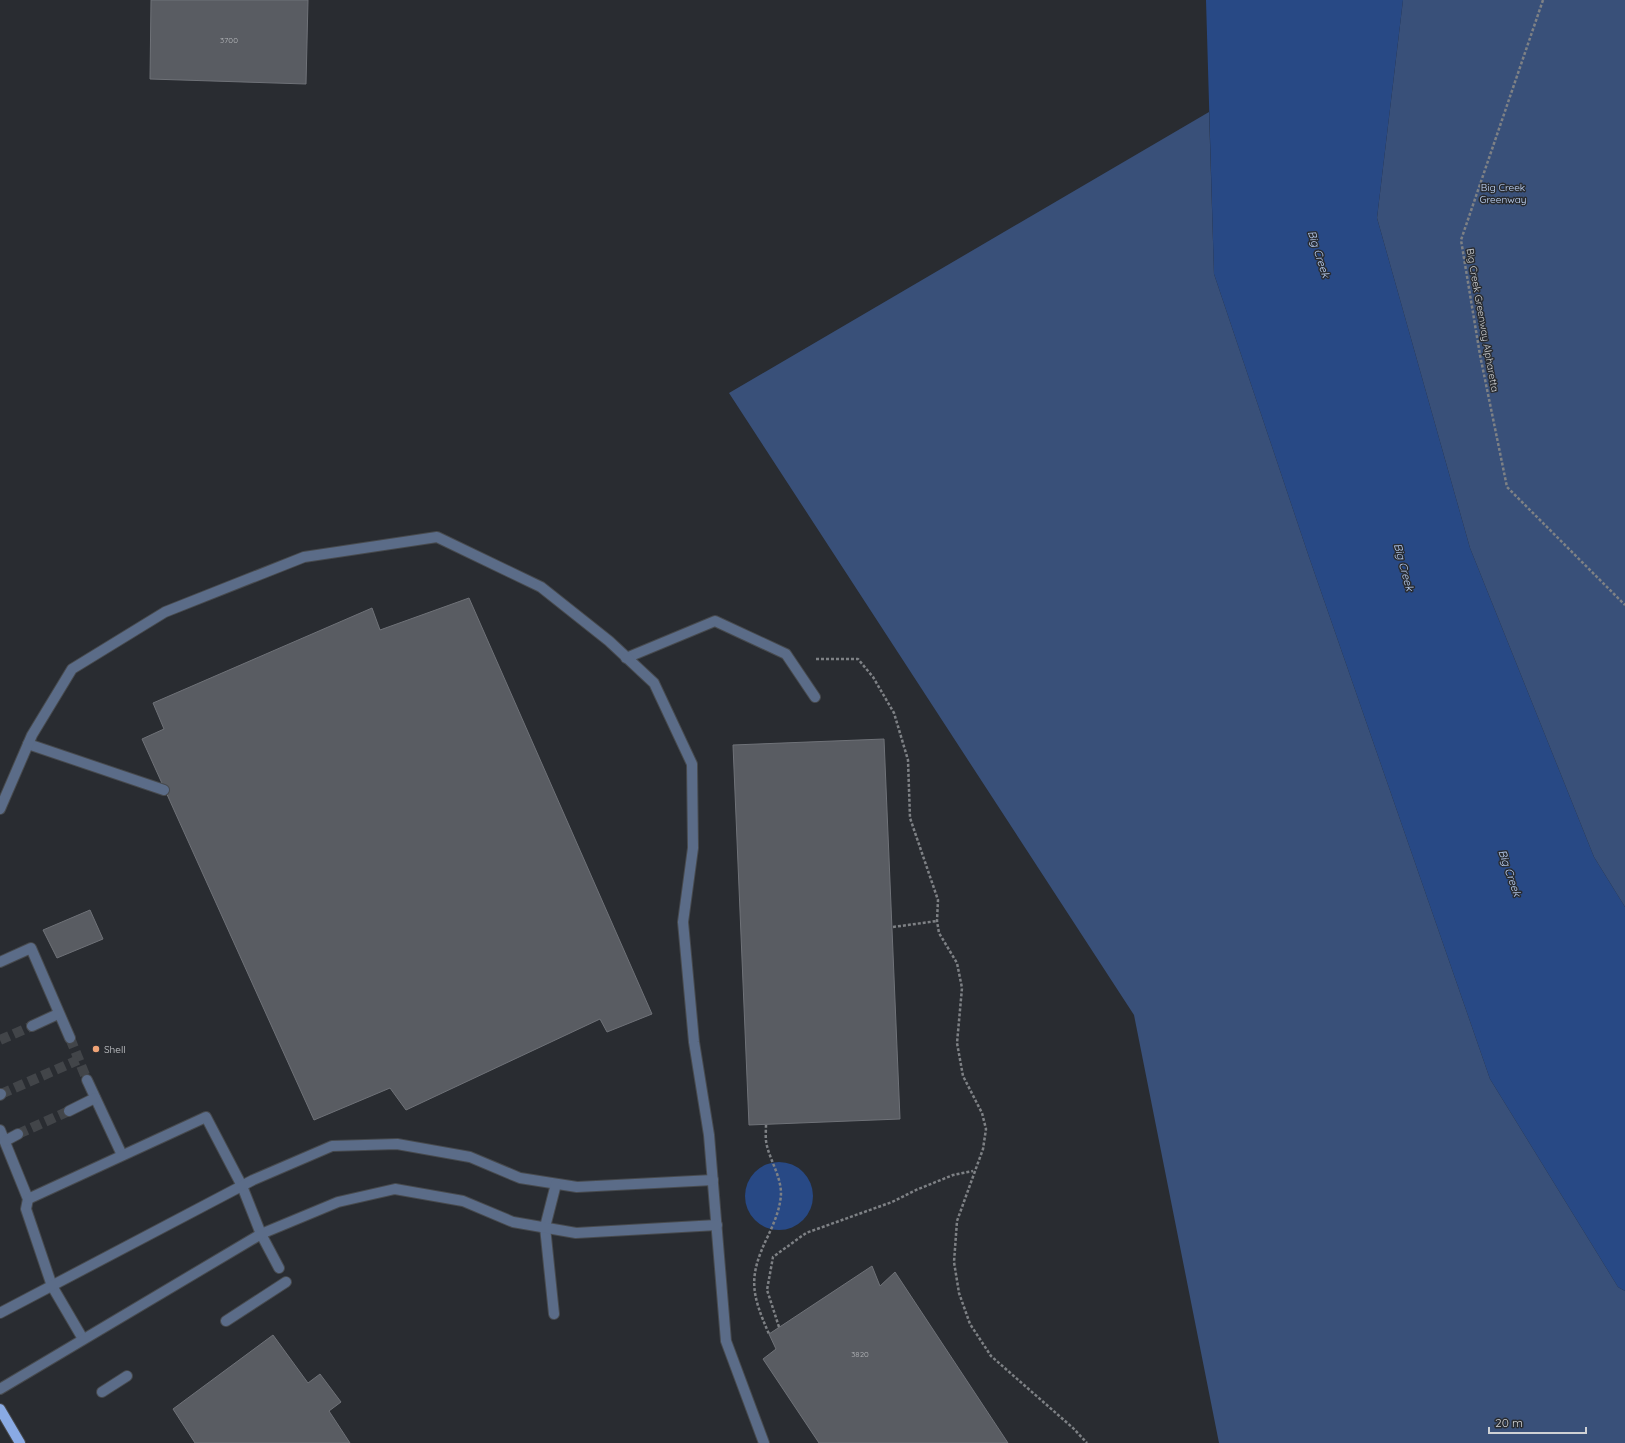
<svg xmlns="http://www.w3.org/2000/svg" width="1625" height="1443" font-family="Quicksand,sans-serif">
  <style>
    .green { fill: #395079 }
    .water { fill: #284985 }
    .building { fill: #595c62; stroke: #6f7278 }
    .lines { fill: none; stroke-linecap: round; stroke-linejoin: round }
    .minor-tunnel { stroke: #424549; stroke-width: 10; stroke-dasharray: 10 5; stroke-linecap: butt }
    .minor-casing { stroke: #474a4e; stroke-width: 12 }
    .major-casing { stroke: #474a4e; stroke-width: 12 }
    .path { stroke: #7e8185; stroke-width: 2.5; stroke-dasharray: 3 2; stroke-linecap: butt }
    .minor { stroke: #5b6c88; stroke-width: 10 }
    .major { stroke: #89aae4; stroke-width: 10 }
    .poi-dot { fill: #efa376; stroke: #292c31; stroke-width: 1.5 }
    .labels { text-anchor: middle; stroke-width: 3; stroke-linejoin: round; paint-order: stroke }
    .number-label { font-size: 8px; fill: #b2b4b8 }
    .park-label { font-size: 10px; fill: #c5dafe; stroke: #292c31 }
    .street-label { font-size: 10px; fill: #cfd1d4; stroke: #292c31 }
    .poi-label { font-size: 10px; fill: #cfd1d4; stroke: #292c31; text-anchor: start }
    .water-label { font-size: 11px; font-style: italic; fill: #bcd1f5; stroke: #292c31 }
  </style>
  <rect width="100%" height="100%" fill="#292c31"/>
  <g class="green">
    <polygon points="1403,0 1625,0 1625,907 1594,857 1470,548 1377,218"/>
    <polygon points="1209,112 1214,274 1309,557 1490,1079 1618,1287 1625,1291 1625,1443 1219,1443 1134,1015 729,393"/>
  </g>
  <g class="water">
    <polygon points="1206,0 1403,0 1377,218 1470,548 1594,857 1625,907 1625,1291 1618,1287 1490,1079 1309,557 1214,274"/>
    <circle cx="779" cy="1196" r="34"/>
  </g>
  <g class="building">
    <polygon points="151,0 308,0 306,84 150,79"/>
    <polygon points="469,598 652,1014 607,1032 600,1019 406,1110 390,1088 314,1120 142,739 164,729 153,703 372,608 380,630"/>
    <polygon points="884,739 900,1119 749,1125 733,745"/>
    <polygon points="90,910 103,939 57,958 43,930"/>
    <polygon points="872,1266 880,1286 895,1272 1008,1443 819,1443 763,1359 776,1349 769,1334"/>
    <polygon points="273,1335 308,1383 320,1374 341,1402 329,1411 350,1443 195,1443 173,1409"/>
  </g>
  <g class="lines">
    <g class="minor-tunnel">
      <polyline points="70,1038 87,1080"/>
      <polyline points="0,1040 32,1026"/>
      <polyline points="1,1094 78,1060"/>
      <polyline points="18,1134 69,1111"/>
    </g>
    <defs>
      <g id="minor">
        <polyline points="626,658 715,621 786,654 815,697"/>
        <polyline points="28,744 164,790"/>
        <polyline points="0,809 32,735 72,669 165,612 304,557 437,537 541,587 609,641 654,683 692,764 693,848 683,922 694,1042 709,1135 726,1341 764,1443"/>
        <polyline points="0,962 31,948 70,1038"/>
        <polyline points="32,1026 58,1014"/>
        <polyline points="87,1080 122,1155"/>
        <polyline points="0,1095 1,1094"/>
        <polyline points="69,1111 95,1098"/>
        <polyline points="0,1130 28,1199 26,1209 52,1286 83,1339"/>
        <polyline points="5,1141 18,1134"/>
        <polyline points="28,1199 206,1117 242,1186 261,1234 279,1268"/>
        <polyline points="0,1313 253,1180 332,1146 397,1144 470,1157 520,1178 577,1187 713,1180"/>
        <polyline points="554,1314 545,1227 556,1184"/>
        <polyline points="226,1321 286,1282"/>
        <polyline points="0,1389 261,1234 338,1202 395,1189 463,1201 513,1222 576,1233 717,1225"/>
        <polyline points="102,1392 127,1376"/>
      </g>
      <polyline id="major" points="0,1409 20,1443"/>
    </defs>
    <use href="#minor" class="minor-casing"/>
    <use href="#major" class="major-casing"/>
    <g class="path">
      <polyline points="1543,0 1461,240 1480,355 1507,487 1625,605"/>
      <polyline points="816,659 858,659 873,677 894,713 908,760 910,818 938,900 937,921 939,933 957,963 962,988 957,1043 963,1076 982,1113 986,1129 983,1149 957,1221 954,1262 959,1293 970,1324 991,1356 1073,1428 1087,1443"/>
      <polyline points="893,927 937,921"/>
      <path d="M766 1125C766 1131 765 1139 767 1146 771 1162 780 1175 781 1192 781 1207 774 1223 768 1236 748 1277 751 1293 769 1334"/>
      <polyline points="779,1327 767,1290 773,1257 806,1233 892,1202 916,1190 953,1175 973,1171"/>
    </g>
    <use href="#minor" class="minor"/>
    <use href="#major" class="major"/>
  </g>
  <circle class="poi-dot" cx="96" cy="1049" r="4"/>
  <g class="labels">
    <g class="number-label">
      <text x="229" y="43">3700</text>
      <text x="860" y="1357">3820</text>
    </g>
    <g class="park-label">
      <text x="1503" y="191">Big Creek<tspan x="1503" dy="12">Greenway</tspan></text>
    </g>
    <g class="street-label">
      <text transform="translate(1483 320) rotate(80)" y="4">Big Creek Greenway Alpharetta</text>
    </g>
    <g class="poi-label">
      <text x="104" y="1053">Shell</text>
    </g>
    <g class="water-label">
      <text transform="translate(1319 254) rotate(72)" y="4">Big Creek</text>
      <text transform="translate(1404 567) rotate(75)" y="4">Big Creek</text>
      <text transform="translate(1510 873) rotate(71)" y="4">Big Creek</text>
    </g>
  </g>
  <path d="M1489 1427v6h97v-6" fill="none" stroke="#cfd1d4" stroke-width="2"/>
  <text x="1495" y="1427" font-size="12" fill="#cfd1d4" stroke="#292c31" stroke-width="3" paint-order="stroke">20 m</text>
</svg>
